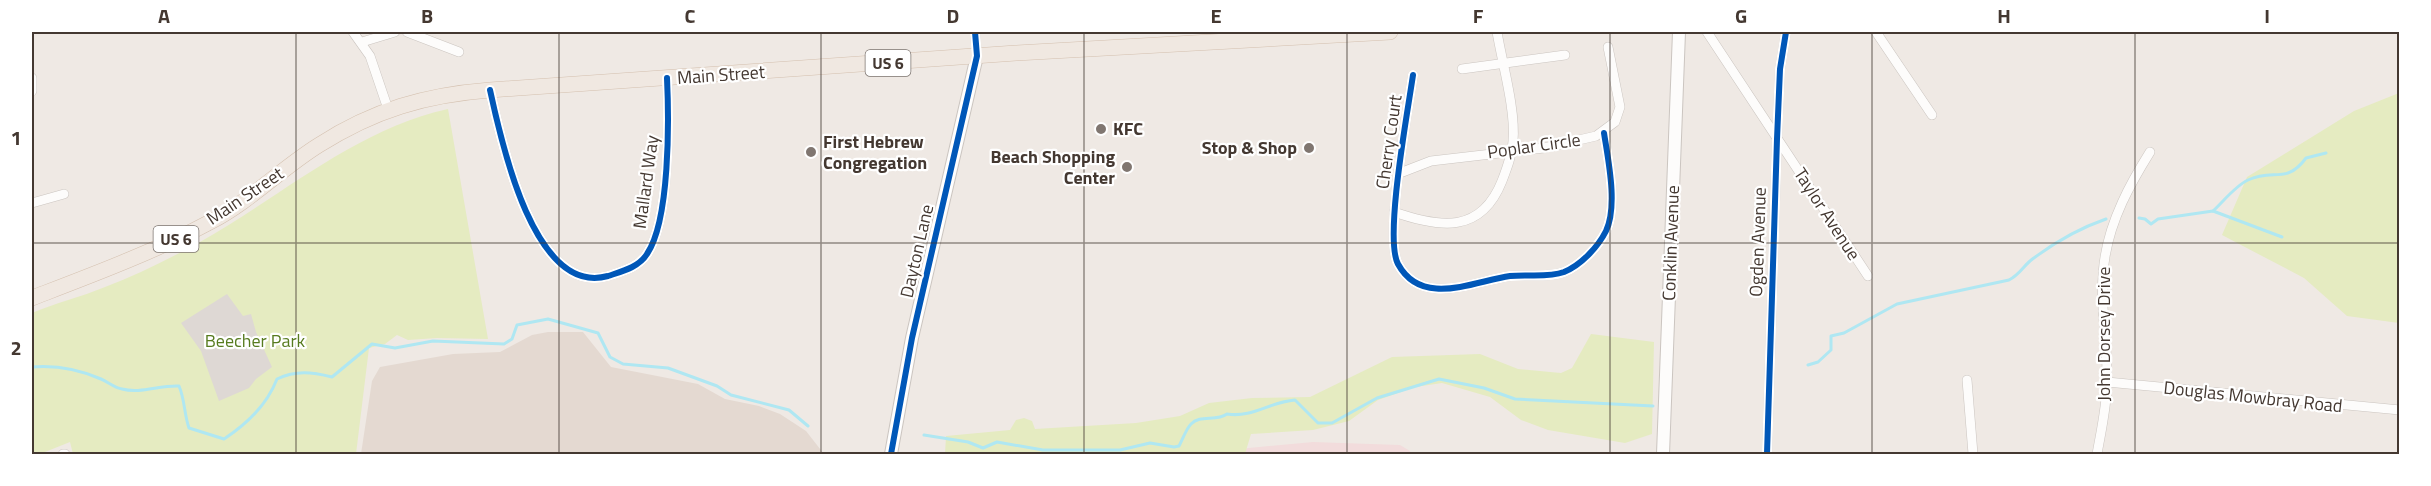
<svg xmlns="http://www.w3.org/2000/svg" width="2431" height="486" font-family="'Titillium Web',sans-serif">
  <style>
    .residential { fill: #e4d9d1 }
    .medical { fill: #f2dcdc }
    .green { fill: #e5ebc1 }
    .parking { fill: #ded8d4 }
    .lines { fill: none; stroke-linecap: round; stroke-linejoin: round }
    .stream { stroke: #afe7f2; stroke-width: 3 }
    .minor-casing { stroke: #cbc5c0; stroke-width: 10 }
    .tertiary-casing { stroke: #cbc5c0; stroke-width: 14 }
    .primary-casing { stroke: #d4c0af; stroke-width: 16 }
    .minor { stroke: #fdfcfb; stroke-width: 9 }
    .tertiary { stroke: #fdfcfb; stroke-width: 12 }
    .primary { stroke: #f0e8e1; stroke-width: 15 }
    .cycleway-casing { stroke: #fff; stroke-width: 10 }
    .cycleway { stroke: #0057b8; stroke-width: 6 }
    .grid { fill: none; stroke: #443831; stroke-width: 1.5; stroke-opacity: 0.55 }
    .poi-dot { fill: #807670; stroke: #fff; stroke-width: 2 }
    .labels { text-anchor: middle; stroke-width: 4.5; stroke-linejoin: round; paint-order: stroke }
    .shield { fill: #fff; stroke: #7c746f; stroke-width: 1.5 }
    .shield-label { font-size: 16px; font-weight: bold; fill: #443831 }
    .street-label { font-size: 18px; fill: #443831; stroke: #fff }
    .poi-label { font-size: 18px; font-weight: bold; fill: #443831; stroke: #fff; text-anchor: start }
    .park-label { font-size: 18px; fill: #577b1f; stroke: #fff }
    .neatline { fill: none; stroke: #443831; stroke-width: 2 }
    .grid-label { font-size: 20px; text-anchor: middle; font-weight: bold; fill: #443831 }
  </style>
  <rect width="100%" height="100%" fill="#efe9e4"/>
  <polygon class="residential" points="548,332 583,332 611,367 698,384 725,399 759,406 780,414 806,431 824,454 361,454 372,381 380,367 453,354 500,352 532,335"/>
  <polygon class="medical" points="1313,442 1400,445 1410,451 1411,454 1186,454"/>
  <g class="green">
    <polygon points="2399,93 2399,323 2347,316 2304,278 2222,235 2247,177 2354,111"/>
    <path d="M448 109 488 339 437 338 408 340 397 335 385 344 369 348 356 454H73L70 442 40 454H32V313C55 303 81 297 105 287 137 275 169 259 200 242 282 196 354 130 448 109Z"/>
    <polygon points="1591,334 1654,342 1652,434 1625,443 1548,430 1521,420 1490,397 1442,383 1415,387 1378,400 1349,421 1313,430 1251,434 1245,454 945,454 946,436 1010,430 1016,420 1024,418 1032,421 1035,429 1136,423 1180,416 1209,403 1252,398 1310,397 1392,357 1480,354 1518,369 1561,373 1572,368"/>
  </g>
  <polygon class="parking" points="227,294 243,316 251,314 256,332 272,367 256,379 249,388 219,401 201,351 181,323"/>
  <g class="lines">
    <g class="stream">
      <path d="M2213 211C2223 202 2235 186 2248 180 2274 168 2286 185 2306 158L2326 153"/>
      <polyline points="2139,218 2145,219 2151,224 2158,219 2213,211 2282,237"/>
      <path d="M1808 365 1818 362 1831 350V336L1844 333 1897 304 2009 280C2019 275 2022 268 2030 261 2052 244 2080 228 2106 219"/>
      <path d="M32 367C56 365 78 369 101 379 108 382 115 388 122 389 141 394 159 385 179 386 185 400 184 414 189 428L224 439C247 424 267 405 277 379 296 370 312 372 332 377L372 344 395 348 433 341 504 344 512 339 517 325 548 319 598 333 610 357 623 364 668 368 717 386 731 395 789 410 808 426"/>
      <path d="M924 435 968 442 983 448 997 442 1043 450H1120L1150 443 1174 447 1179 446C1183 439 1186 429 1191 424 1200 414 1216 422 1227 414 1253 418 1269 402 1295 400L1318 423H1332L1377 398 1439 379 1484 388 1515 399 1653 406"/>
    </g>
    <defs>
      <g id="minor">
        <polyline points="353,32 370,56 388,109"/>
        <polyline points="407,32 459,52"/>
        <polyline points="975,32 977,56"/>
        <polyline points="1707,32 1868,276"/>
        <polyline points="1876,32 1932,115"/>
        <polyline points="362,42 395,32"/>
        <polyline points="1462,69 1565,55"/>
        <path d="M1413 75C1408 110 1384 238 1398 264 1422 308 1474 281 1510 276 1527 274 1548 278 1564 272 1581 265 1598 247 1606 231 1618 206 1608 159 1604 133"/>
        <polyline points="32,78 32,91"/>
        <path d="M490 90C501 141 534 297 608 276 623 271 639 267 647 254 670 220 669 120 667 78"/>
        <polyline points="1400,173 1431,161 1544,148 1596,136 1615,122 1620,107 1608,47"/>
        <polyline points="32,203 64,194"/>
        <path d="M1394 212C1440 228 1481 234 1502 181 1507 168 1512 155 1513 141 1516 111 1502 62 1497 32"/>
        <polyline points="1967,380 1973,454"/>
        <polyline points="2107,382 2400,410"/>
        <polyline points="63,454 65,454"/>
        <polyline points="1767,454 1777,139 1780,69 1786,32"/>
        <path d="M2097 454C2101 431 2107 406 2107 381 2108 340 2098 299 2105 257 2111 219 2130 184 2150 152"/>
      </g>
      <g id="tertiary">
        <polyline points="891,454 912,338 977,56"/>
        <polyline points="1663,454 1679,32"/>
      </g>
      <path id="primary" d="M32 298C92 275 154 252 212 221 250 201 282 168 319 145 374 110 425 95 490 90L1016 53 1390 32"/>
    </defs>
    <use href="#minor" class="minor-casing"/>
    <use href="#tertiary" class="tertiary-casing"/>
    <use href="#primary" class="primary-casing"/>
    <use href="#minor" class="minor"/>
    <use href="#tertiary" class="tertiary"/>
    <use href="#primary" class="primary"/>
    <defs>
      <g id="cycleway">
        <path d="M1413 75C1408 110 1384 238 1398 264 1422 308 1474 281 1510 276 1527 274 1548 278 1564 272 1581 265 1598 247 1606 231 1618 206 1608 159 1604 133"/>
        <path d="M490 90C501 141 534 297 608 276 623 271 639 267 647 254 670 220 669 120 667 78"/>
        <polyline points="891,454 912,338 977,56 975,32"/>
        <polyline points="1767,454 1777,139 1780,69 1786,32"/>
      </g>
    </defs>
    <use href="#cycleway" class="cycleway-casing"/>
    <use href="#cycleway" class="cycleway"/>
  </g>
  <path class="grid" d="M296 32V454M559 32V454M821 32V454M1084 32V454M1347 32V454M1610 32V454M1872 32V454M2135 32V454M32 243H2400"/>
  <g class="poi-dot">
    <circle cx="1101" cy="129" r="6"/>
    <circle cx="1309" cy="148" r="6"/>
    <circle cx="811" cy="152" r="6"/>
    <circle cx="1127" cy="167" r="6"/>
  </g>
  <g class="labels">
    <g class="shield">
      <rect x="865.5" y="50" width="45" height="26" rx="4.5"/>
      <rect x="153.5" y="226" width="45" height="26" rx="4.5"/>
    </g>
    <g class="shield-label">
      <text x="888" y="69">US 6</text>
      <text x="176" y="245">US 6</text>
    </g>
    <g class="street-label">
      <text transform="translate(721 75) rotate(-4)" y="6">Main Street</text>
      <text transform="translate(1389 142) rotate(-82)" y="6">Cherry Court</text>
      <text transform="translate(1534 146) rotate(-8)" y="6">Poplar Circle</text>
      <text transform="translate(646 182) rotate(-82)" y="6">Mallard Way</text>
      <text transform="translate(245 196) rotate(-34)" y="6">Main Street</text>
      <text transform="translate(1827 214) rotate(57)" y="6">Taylor Avenue</text>
      <text transform="translate(1758 242) rotate(-88)" y="6">Ogden Avenue</text>
      <text transform="translate(1671 243) rotate(-88)" y="6">Conklin Avenue</text>
      <text transform="translate(917 251) rotate(-77)" y="6">Dayton Lane</text>
      <text transform="translate(2104 334) rotate(-90)" y="6">John Dorsey Drive</text>
      <text transform="translate(2253 397) rotate(6)" y="6">Douglas Mowbray Road</text>
    </g>
    <g class="poi-label">
      <text x="1113" y="135">KFC</text>
      <text x="823" y="148">First Hebrew<tspan x="823" dy="21">Congregation</tspan></text>
      <text x="1297" y="154" text-anchor="end">Stop &amp; Shop</text>
      <text x="1115" y="163" text-anchor="end">Beach Shopping<tspan x="1115" dy="21">Center</tspan></text>
    </g>
    <g class="park-label">
      <text x="255" y="347">Beecher Park</text>
    </g>
  </g>
  <rect width="2431" height="486" fill="none" stroke="#ffffff" stroke-width="66"/>
  <rect x="33" y="33" width="2365" height="420" class="neatline"/>
  <g class="grid-label">
    <text x="164" y="23">A</text>
    <text x="427" y="23">B</text>
    <text x="690" y="23">C</text>
    <text x="953" y="23">D</text>
    <text x="1216" y="23">E</text>
    <text x="1478" y="23">F</text>
    <text x="1741" y="23">G</text>
    <text x="2004" y="23">H</text>
    <text x="2267" y="23">I</text>
    <text x="16" y="145">1</text>
    <text x="16" y="355">2</text>
  </g>
</svg>
